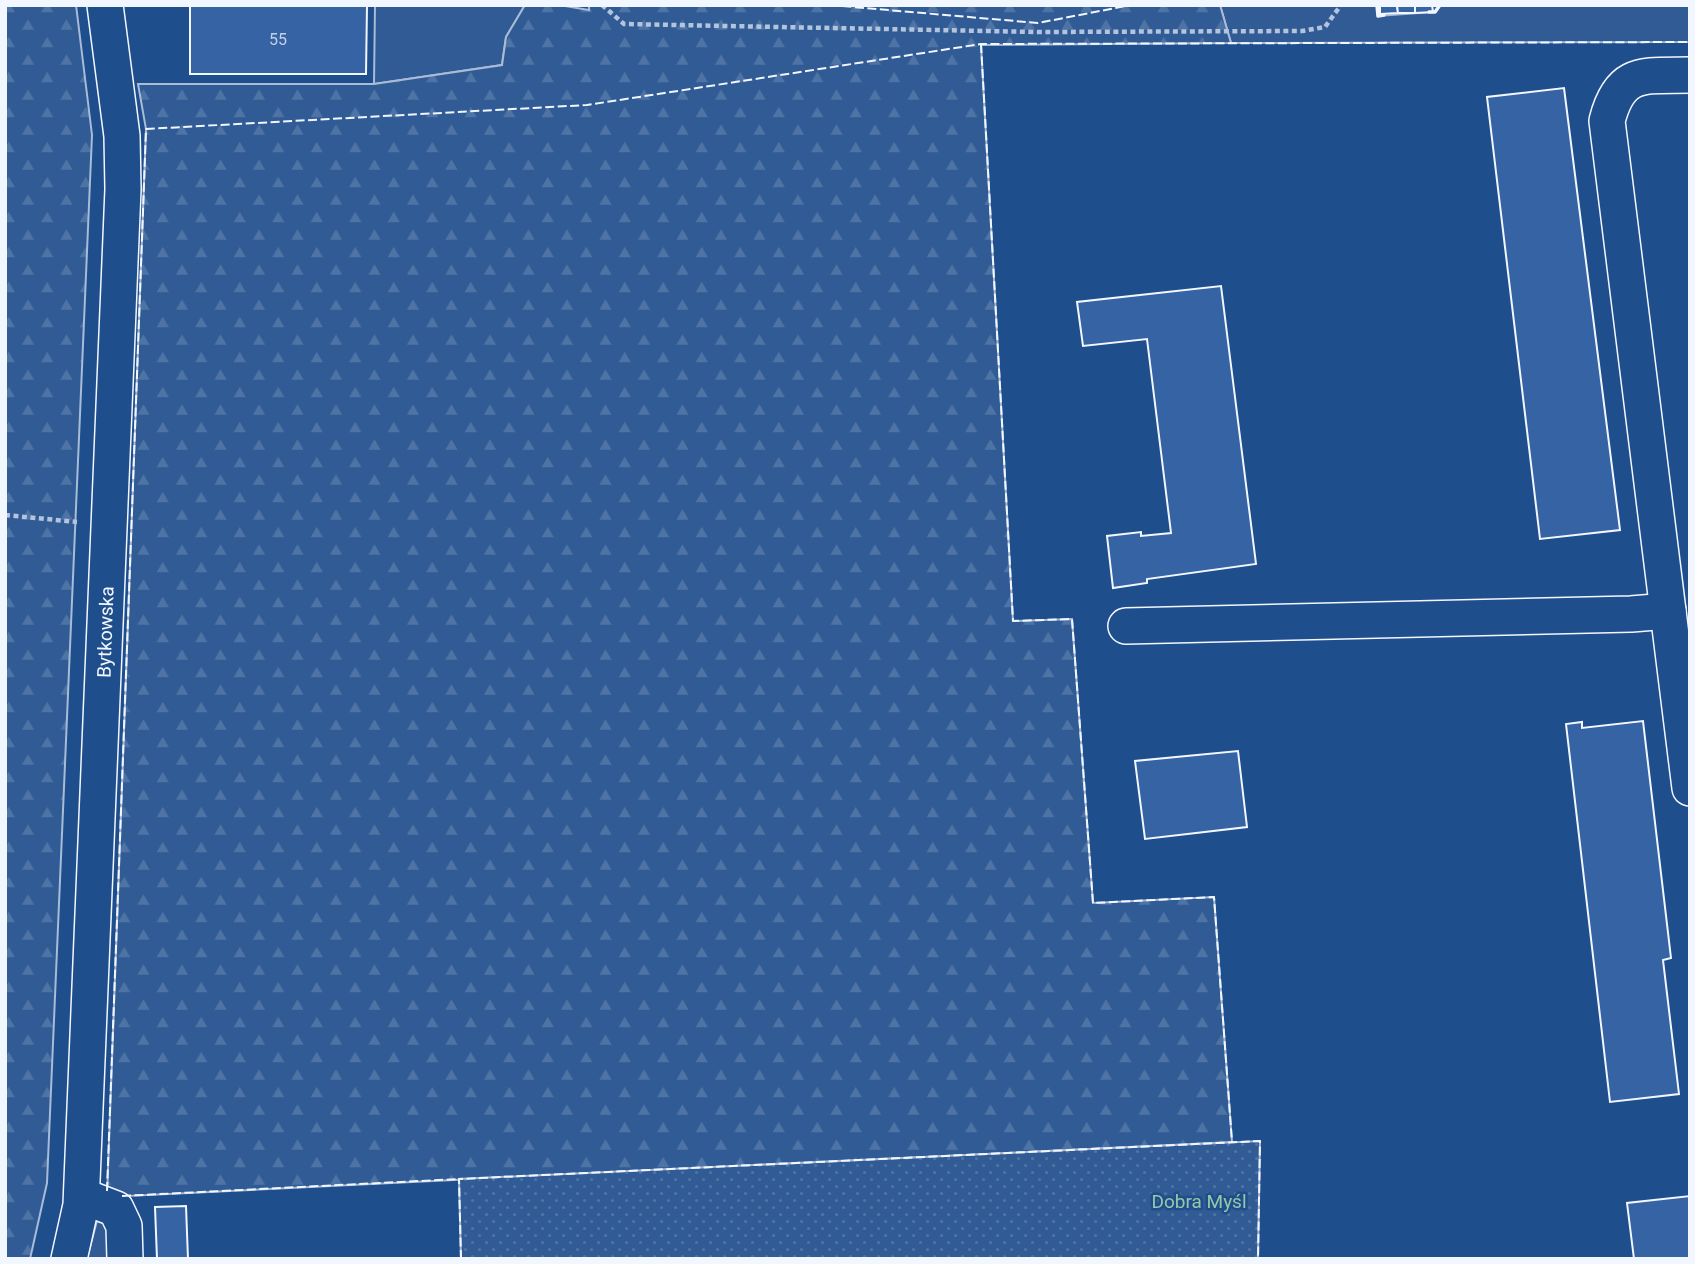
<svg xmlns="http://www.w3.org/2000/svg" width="1695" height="1264" font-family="Roboto,sans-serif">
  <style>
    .built { fill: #305b95; stroke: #a8bbd7; stroke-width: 2 }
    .forest { fill: url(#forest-firs); stroke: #a8bbd7; stroke-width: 2 }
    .garden { fill: url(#garden-dots); stroke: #a8bbd7; stroke-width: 2 }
    .building { fill: #3563a3; stroke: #f2f6ff; stroke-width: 2 }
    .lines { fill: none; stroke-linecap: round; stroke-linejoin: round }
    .minor-casing { stroke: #f2f6ff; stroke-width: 38 }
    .path { stroke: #b3c4dc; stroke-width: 4.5; stroke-dasharray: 5 3.5; stroke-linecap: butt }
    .minor { stroke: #1f4e8c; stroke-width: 35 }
    .fence { stroke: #f2f6ff; stroke-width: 2; stroke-dasharray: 9 3.5; stroke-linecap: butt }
    .wall { stroke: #f2f6ff; stroke-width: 3.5 }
    .labels { text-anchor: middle; stroke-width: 5; stroke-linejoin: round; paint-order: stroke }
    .number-label { font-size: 16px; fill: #c3d1e8 }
    .street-label { font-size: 19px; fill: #f2f6ff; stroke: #1f4e8c }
    .park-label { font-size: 19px; fill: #97c8a6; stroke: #1f4e8c }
  </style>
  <defs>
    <pattern id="forest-firs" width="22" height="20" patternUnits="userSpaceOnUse" patternTransform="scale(1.75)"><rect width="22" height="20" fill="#305b95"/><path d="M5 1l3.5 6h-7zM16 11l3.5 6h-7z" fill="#4e73a5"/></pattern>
    <pattern id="garden-dots" width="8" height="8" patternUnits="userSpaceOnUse" patternTransform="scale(1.75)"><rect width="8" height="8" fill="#305b95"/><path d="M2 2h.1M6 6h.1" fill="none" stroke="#4e73a5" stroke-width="1.8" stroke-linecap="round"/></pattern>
  </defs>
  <rect width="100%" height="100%" fill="#1f4e8c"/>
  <g class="built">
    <polygon points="375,5 525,5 506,37 502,65 374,84"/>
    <polygon points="1220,5 1377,5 1378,16 1432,12 1432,5 1690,5 1690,42 1231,43"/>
    <polygon points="99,1213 109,1215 116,1259 87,1259"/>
  </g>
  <g class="forest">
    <polygon points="5,5 76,5 92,135 47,1183 30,1259 5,1259"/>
    <polygon points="525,5 559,5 589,10 589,5 1220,5 1231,43 981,45 1013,621 1072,619 1093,903 1214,897 1232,1142 107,1197 146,129 138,84 374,84 502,65 506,37"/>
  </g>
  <polygon class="garden" points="1260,1141 1258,1259 461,1259 459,1179"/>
  <g class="building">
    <polygon points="190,5 367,5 366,74 190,74"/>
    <polygon points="1380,5 1397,5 1398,13 1380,14"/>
    <polygon points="1397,5 1415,5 1415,13 1398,13"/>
    <polygon points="1415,5 1432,5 1433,12 1415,13"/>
    <polygon points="1564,88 1620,530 1540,539 1487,97"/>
    <polygon points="1221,286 1256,564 1147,579 1147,583 1113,588 1107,536 1141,532 1141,536 1171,533 1147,339 1083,346 1077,302"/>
    <polygon points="1643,721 1671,958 1663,960 1679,1094 1610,1102 1566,724 1582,722 1582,728"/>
    <polygon points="1238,751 1247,827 1145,839 1135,761"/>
    <polygon points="1690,1196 1690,1259 1634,1259 1627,1203"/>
    <polygon points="186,1206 188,1259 157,1259 155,1207"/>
  </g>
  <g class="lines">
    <defs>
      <g id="minor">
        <path d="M1690 75C1644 76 1620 69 1607 121L1690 788"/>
        <polyline points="1126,626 1631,614 1668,611"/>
        <polyline points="82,1196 116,1209 124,1226 125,1259"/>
        <polyline points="69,1259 81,1205 123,189 122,136 105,5"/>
      </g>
    </defs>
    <use href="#minor" class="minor-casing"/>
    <g class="path">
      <polyline points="602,5 624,24 1038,32 1302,31 1325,27 1341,5"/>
      <polyline points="5,515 77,522"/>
    </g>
    <use href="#minor" class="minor"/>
    <g class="fence">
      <polyline points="830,5 1038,23 1131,5"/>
      <polyline points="981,44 1013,621 1072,619 1093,903 1214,897 1232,1142"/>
      <polyline points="107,1191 146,129 587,105 981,44 1690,42"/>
      <polyline points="122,1196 459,1179"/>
      <polyline points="461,1259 459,1179 1260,1141 1258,1259"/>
      <polyline points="1294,1259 1405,1259"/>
    </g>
    <g class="wall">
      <polyline points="1377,5 1378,16 1384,15"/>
      <polyline points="1429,12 1435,12 1440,5"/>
    </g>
  </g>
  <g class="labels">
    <g class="number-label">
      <text x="278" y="45">55</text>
    </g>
    <g class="street-label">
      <text transform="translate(105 632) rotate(-88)" y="7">Bytkowska</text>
    </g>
    <g class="park-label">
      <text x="1199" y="1208">Dobra Myśl</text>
    </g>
  </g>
  <rect width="1695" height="1264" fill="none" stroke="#f2f6ff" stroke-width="14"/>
</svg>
